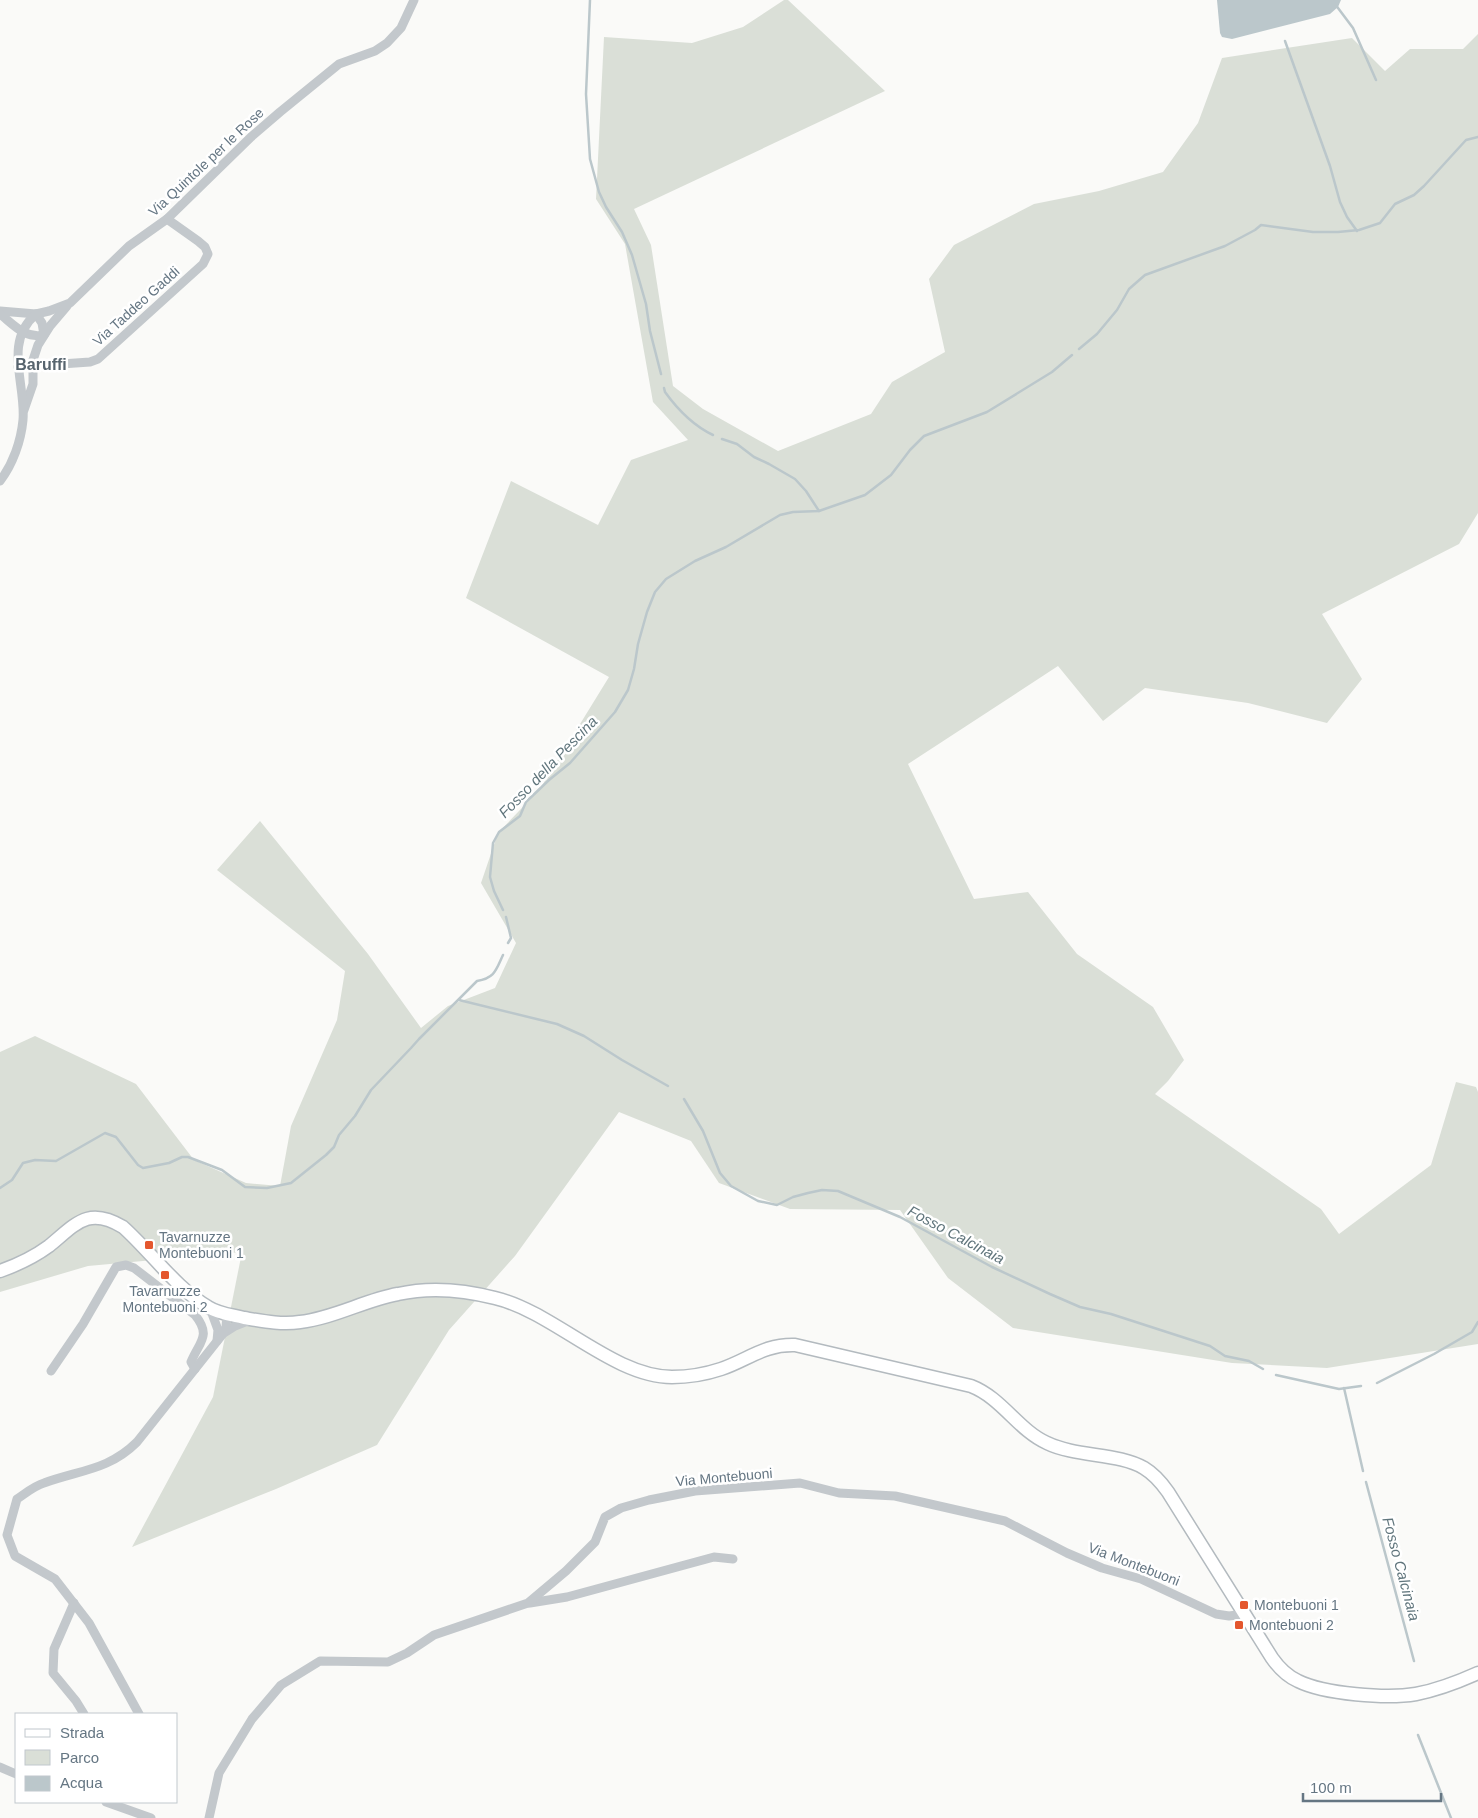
<svg xmlns="http://www.w3.org/2000/svg" width="1478" height="1818" font-family="Arial,sans-serif">
  <style>
    .green { fill: #dadfd7 }
    .water { fill: #bbc7cb }
    .lines { fill: none; stroke-linecap: round; stroke-linejoin: round }
    .stream { stroke: #bbc7cb; stroke-width: 2.5 }
    .secondary-casing { stroke: #b3babf; stroke-width: 15 }
    .minor { stroke: #c3c8cc; stroke-width: 9 }
    .secondary { stroke: #fff; stroke-width: 12 }
    .poi-dot { fill: #e4572e; stroke: #fff; stroke-width: 2 }
    .labels { text-anchor: middle; stroke-width: 5; stroke-linejoin: round; paint-order: stroke }
    .street-label { font-size: 14px; fill: #657683; stroke: #fff }
    .poi-label { font-size: 14px; fill: #657683; stroke: #fff; text-anchor: start }
    .water-label { font-size: 15px; font-style: italic; fill: #60757c; stroke: #fff }
    .quarter-label { font-size: 16px; font-weight: bold; fill: #57646e; stroke: #fff }
  </style>
  <rect width="100%" height="100%" fill="#fafaf8"/>
  <polygon class="green" points="784,0 788,0 885,91 634,209 651,245 673,386 703,409 778,451 871,414 892,382 945,352 929,279 954,245 1034,204 1099,191 1163,172 1198,123 1222,58 1352,38 1385,71 1410,49 1463,49 1478,34 1478,513 1459,544 1322,614 1362,679 1327,723 1248,703 1145,688 1103,721 1058,666 908,764 974,899 1028,892 1077,954 1153,1007 1184,1060 1168,1081 1155,1094 1321,1209 1339,1234 1431,1165 1456,1082 1476,1087 1478,1092 1478,1344 1327,1368 1232,1363 1013,1328 948,1278 900,1210 790,1209 719,1183 691,1141 619,1112 515,1256 449,1330 377,1445 276,1489 132,1547 213,1397 242,1252 88,1266 0,1292 0,1052 35,1036 136,1084 194,1160 246,1183 280,1186 291,1126 337,1020 345,971 217,870 260,821 368,954 421,1028 448,1006 495,988 516,943 481,883 498,833 540,789 609,677 466,598 511,481 598,525 631,460 688,440 653,402 625,244 596,199 604,37 692,43 743,27"/>
  <polygon class="water" points="1217,0 1341,0 1338,7 1330,14 1232,39 1222,37 1220,33"/>
  <g class="lines">
    <g class="stream">
      <polyline points="590,0 586,94 590,159 599,192 606,207 622,232 632,255 646,304 650,331 661,374"/>
      <polyline points="1332,0 1353,28 1376,80"/>
      <polyline points="1285,41 1330,166 1340,202 1347,217 1357,231"/>
      <polyline points="1079,349 1097,334 1117,310 1129,289 1145,275 1225,246 1255,230 1261,225 1313,232 1338,232 1359,230 1380,223 1395,204 1414,195 1424,186 1466,140 1478,137"/>
      <path d="M664 388 665 392C678 410 692 425 713 435"/>
      <polyline points="722,439 737,444 754,457 769,464 795,479 806,491 819,511"/>
      <polyline points="503,910 494,891 490,877 493,843 499,832 520,816 526,802 549,780 570,763 615,712 628,690 634,669 638,644 647,612 655,592 666,579 695,561 726,547 780,515 793,512 819,511 865,495 891,475 910,450 924,436 987,412 1052,372 1072,355"/>
      <polyline points="506,917 511,938 508,943"/>
      <polyline points="459,1000 557,1024 584,1036 622,1060 668,1086"/>
      <polyline points="684,1099 703,1131 720,1173 731,1186 758,1201 777,1205 793,1197 808,1193 822,1190 838,1191 900,1217 992,1267 1050,1294 1080,1307 1111,1314 1210,1346 1225,1356 1249,1361 1263,1369"/>
      <path d="M0 1188 12 1180 23 1163 35 1160 56 1161 105 1133 116 1137 138 1165 143 1168 169 1163 182 1157H188L222 1170 245 1187 267 1188 291 1183 326 1155 334 1147 339 1135 355 1116 371 1090 411 1048 419 1039 477 981C495 978 496 970 503 955"/>
      <polyline points="1276,1375 1339,1389 1361,1386"/>
      <polyline points="1377,1383 1434,1354 1472,1332 1478,1322"/>
      <polyline points="1344,1388 1363,1471"/>
      <polyline points="1366,1482 1414,1661"/>
      <polyline points="1418,1735 1451,1818"/>
    </g>
    <defs>
      <path id="secondary" d="M0 1271C17 1265 34 1257 49 1246 76 1224 88 1206 123 1227 150 1251 177 1289 208 1307 219 1314 232 1315 244 1318 262 1321 282 1325 300 1322 334 1318 365 1300 398 1294 429 1287 464 1290 495 1298 554 1312 613 1377 672 1377 688 1377 706 1374 721 1369 748 1360 764 1344 795 1345L971 1386C1002 1398 1018 1430 1047 1443 1076 1457 1119 1453 1144 1468 1154 1474 1161 1482 1168 1492L1272 1658C1279 1668 1287 1676 1298 1681 1324 1694 1387 1699 1416 1694 1437 1690 1458 1682 1478 1673"/>
    </defs>
    <use href="#secondary" class="secondary-casing"/>
    <g class="minor">
      <polyline points="0,311 36,314 49,311 70,303 129,246 167,219 251,137 280,112 339,64 375,51 387,43 401,28 414,0"/>
      <path d="M0 314C14 325 25 339 44 335"/>
      <polyline points="36,314 42,323 44,335"/>
      <polyline points="18,367 90,362 98,359 203,264 208,254 205,247 198,241 167,219"/>
      <polyline points="24,410 33,384 33,360 38,345 50,326 67,306"/>
      <path d="M0 481C13 464 21 441 23 420 26 384 3 342 36 314"/>
      <polyline points="210,1308 218,1330 217,1341"/>
      <polyline points="224,1333 235,1326 250,1320"/>
      <path d="M51 1371 83 1324 116 1267 126 1265 134 1268 195 1315C212 1336 199 1342 191 1362L195 1369"/>
      <polyline points="74,1603 54,1649 53,1673 76,1701 84,1714"/>
      <polyline points="530,1603 567,1597 714,1557 733,1559"/>
      <path d="M139 1714 89 1623 55 1579 15 1556 7 1535 17 1499C26 1493 34 1486 44 1483 80 1470 109 1470 137 1442L222 1335 226 1327 227 1314"/>
      <polyline points="0,1767 16,1774"/>
      <polyline points="106,1802 151,1818"/>
      <polyline points="209,1818 219,1773 252,1719 281,1685 320,1661 388,1662 407,1653 434,1635 528,1603 566,1571 595,1542 605,1517 621,1508 649,1500 695,1491 800,1483 839,1493 895,1496 1005,1521 1067,1553 1102,1568 1141,1579 1216,1614 1229,1616 1244,1614"/>
    </g>
    <use href="#secondary" class="secondary"/>
  </g>
  <g class="poi-dot">
    <rect x="144" y="1240" width="10" height="10" rx="2.5"/>
    <rect x="160" y="1270" width="10" height="10" rx="2.5"/>
    <rect x="1239" y="1600" width="10" height="10" rx="2.5"/>
    <rect x="1234" y="1620" width="10" height="10" rx="2.5"/>
  </g>
  <g class="labels">
    <g class="street-label">
      <text transform="translate(206 162) rotate(-43)" y="5">Via Quintole per le Rose</text>
      <text transform="translate(136 306) rotate(-42)" y="5">Via Taddeo Gaddi</text>
      <text transform="translate(724 1477) rotate(-5)" y="5">Via Montebuoni</text>
      <text transform="translate(1134 1564) rotate(21)" y="5">Via Montebuoni</text>
    </g>
    <g class="poi-label">
      <text x="159" y="1242">Tavarnuzze<tspan x="159" dy="16">Montebuoni 1</tspan></text>
      <text x="165" y="1296" text-anchor="middle">Tavarnuzze<tspan x="165" dy="16">Montebuoni 2</tspan></text>
      <text x="1254" y="1610">Montebuoni 1</text>
      <text x="1249" y="1630">Montebuoni 2</text>
    </g>
    <g class="water-label">
      <text transform="translate(548 767) rotate(-46)" y="5">Fosso della Pescina</text>
      <text transform="translate(956 1235) rotate(28)" y="5">Fosso Calcinaia</text>
      <text transform="translate(1401 1569) rotate(75)" y="5">Fosso Calcinaia</text>
    </g>
    <g class="quarter-label">
      <text x="41" y="370">Baruffi</text>
    </g>
  </g>
  <rect x="15" y="1713" width="162" height="90" fill="#ffffff" stroke="#c1c8cd"/>
  <rect x="25" y="1729" width="25" height="8" fill="#ffffff" stroke="#c1c8cd"/>
  <text x="60" y="1738" font-size="15" fill="#657683">Strada</text>
  <rect x="25" y="1750" width="25" height="15" fill="#dadfd7" stroke="#c1c8cd"/>
  <text x="60" y="1763" font-size="15" fill="#657683">Parco</text>
  <rect x="25" y="1776" width="25" height="15" fill="#bbc7cb" stroke="#c1c8cd"/>
  <text x="60" y="1788" font-size="15" fill="#657683">Acqua</text>
  <path d="M1303 1793v8h138v-8" fill="none" stroke="#657683" stroke-width="2.5"/>
  <text x="1310" y="1793" font-size="15" fill="#657683" stroke="#ffffff" stroke-width="4" paint-order="stroke">100 m</text>
</svg>
